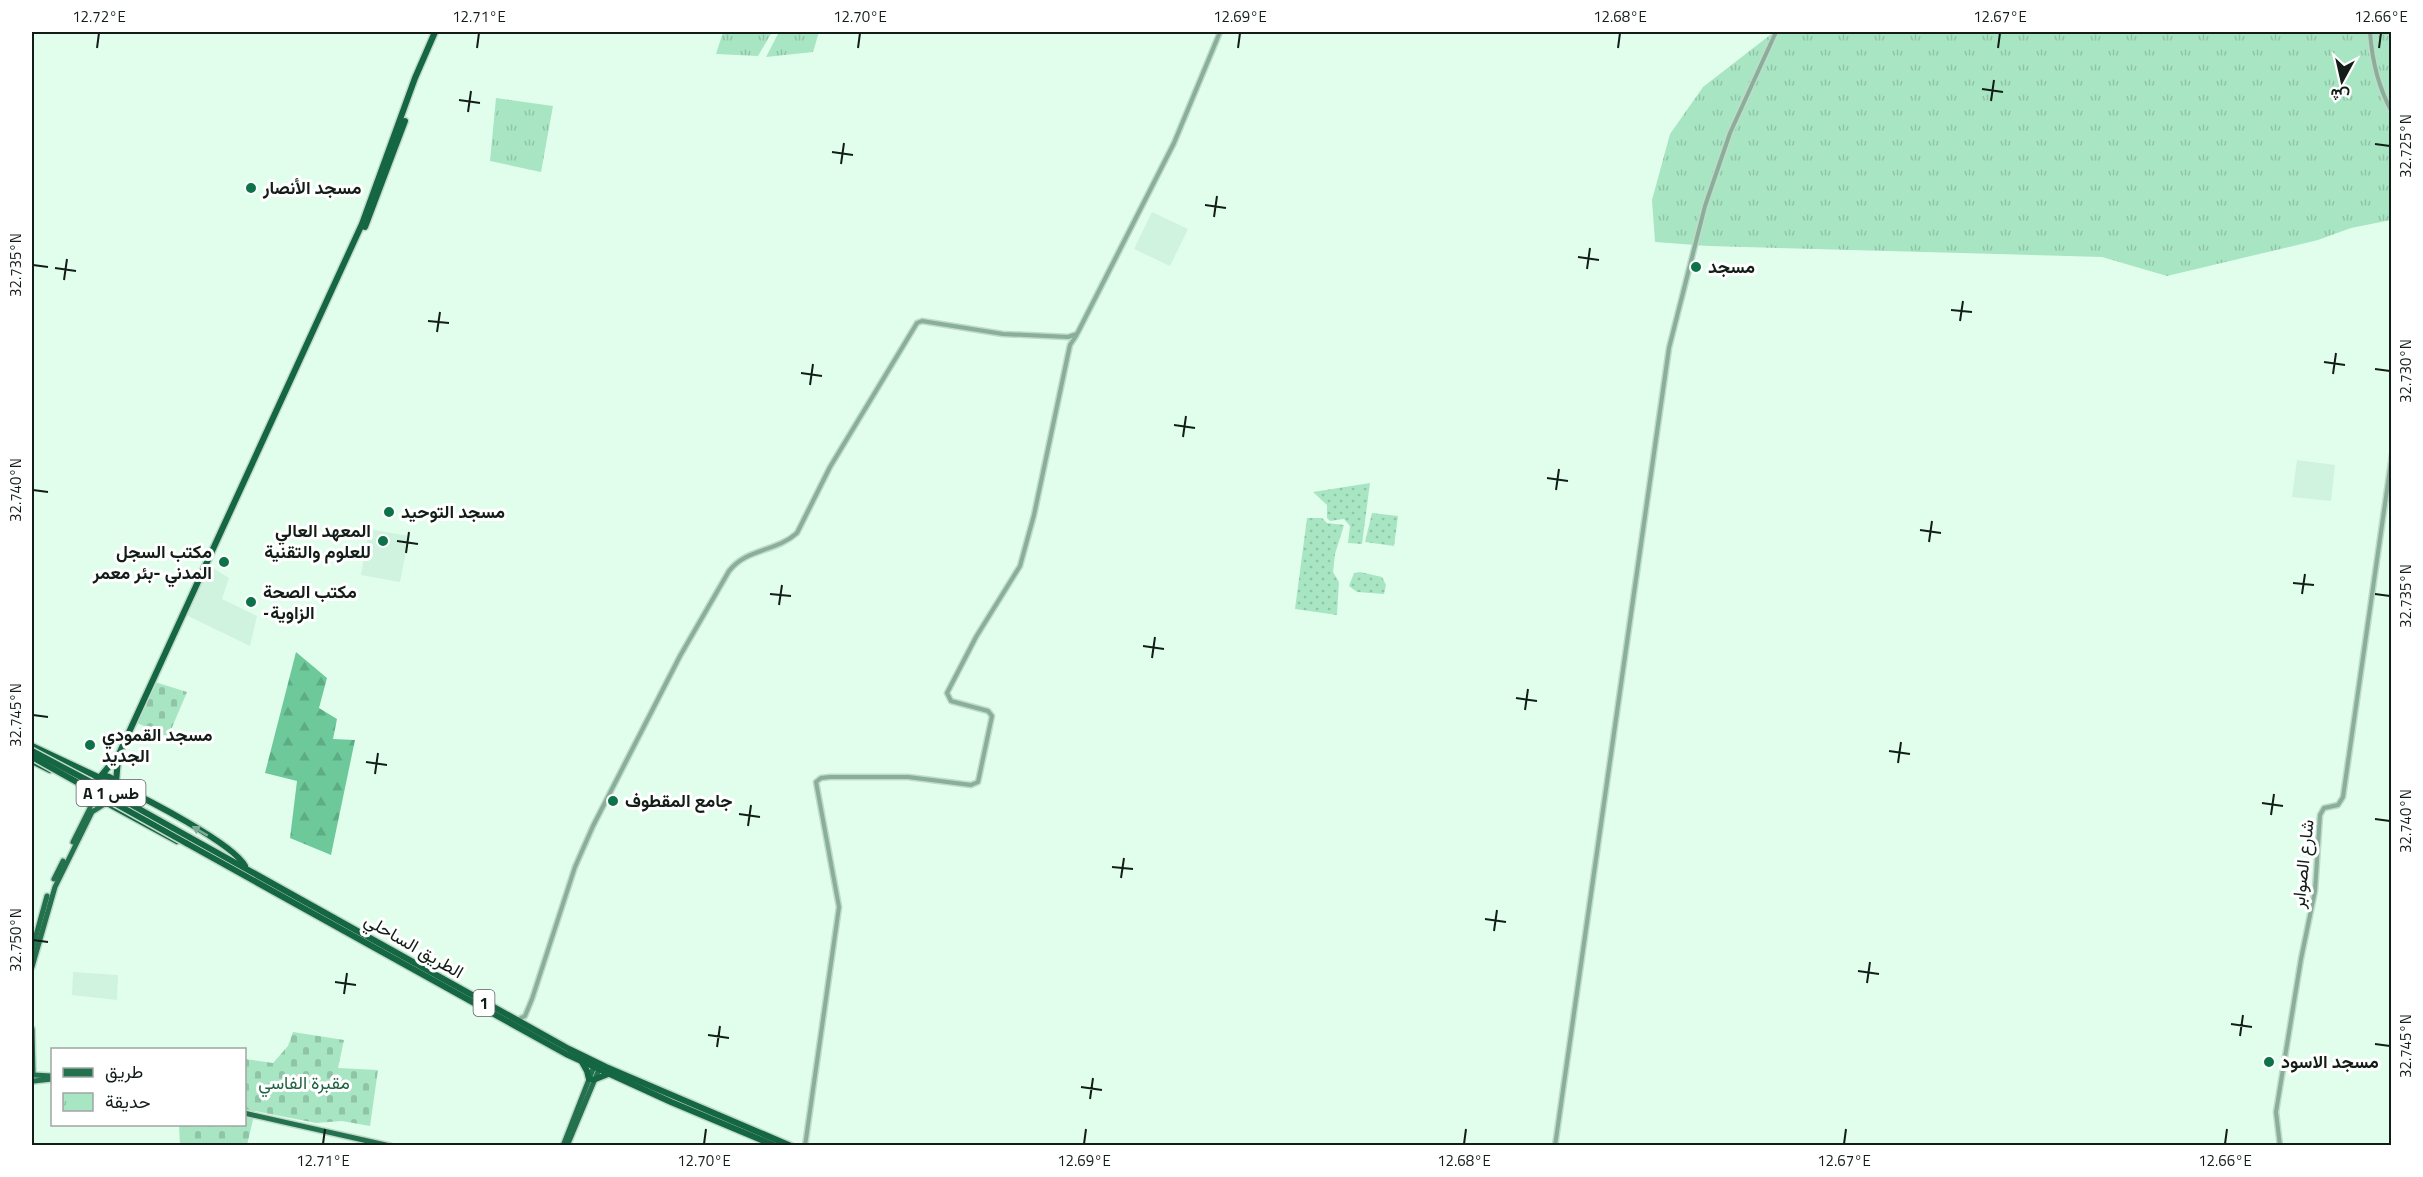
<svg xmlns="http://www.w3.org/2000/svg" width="2423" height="1177" font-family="'Titillium Web',Vazirmatn,sans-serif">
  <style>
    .built { fill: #cff3de }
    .grass { fill: url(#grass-dots) }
    .forest { fill: url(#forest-firs) }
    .cemetery { fill: url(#cemetery-stones) }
    .park { fill: url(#park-tufts) }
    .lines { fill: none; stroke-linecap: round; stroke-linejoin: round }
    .tertiary-casing { stroke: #c0dacb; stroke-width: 7 }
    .primary-casing { stroke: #c0dacb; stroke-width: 8 }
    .trunk-casing { stroke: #c0dacb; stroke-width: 9 }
    .tertiary { stroke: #89ae99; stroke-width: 4 }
    .primary { stroke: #23724d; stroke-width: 5 }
    .trunk { stroke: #156642; stroke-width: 6 }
    .trunk-bridge-casing { stroke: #c0dacb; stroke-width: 9; stroke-linecap: butt }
    .trunk-bridge { stroke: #156642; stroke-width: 6 }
    .oneway { fill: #7eab97 }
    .ticks { fill: none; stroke: #121d17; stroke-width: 2 }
    .poi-dot { fill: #0c7249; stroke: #fff; stroke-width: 2 }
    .labels { text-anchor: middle; stroke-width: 6; stroke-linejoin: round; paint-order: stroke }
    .shield { fill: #fff; stroke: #59615d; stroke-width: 1.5 }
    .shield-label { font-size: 16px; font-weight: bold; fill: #121d17 }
    .poi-label { font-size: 18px; font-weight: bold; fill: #121d17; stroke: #fff; text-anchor: start }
    .street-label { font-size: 18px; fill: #121d17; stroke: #fff }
    .park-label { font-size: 18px; fill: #206444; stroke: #fff }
    .neatline { fill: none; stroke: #121d17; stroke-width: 2 }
    .ticks-label { font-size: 15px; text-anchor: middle; fill: #121d17 }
  </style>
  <defs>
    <pattern id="grass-dots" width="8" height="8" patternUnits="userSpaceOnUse" patternTransform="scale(1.5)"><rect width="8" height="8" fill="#a8e5c3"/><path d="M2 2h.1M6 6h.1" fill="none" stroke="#90c4a7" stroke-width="1.8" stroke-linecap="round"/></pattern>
    <pattern id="forest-firs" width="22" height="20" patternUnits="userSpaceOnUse" patternTransform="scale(1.5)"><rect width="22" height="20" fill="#6dc999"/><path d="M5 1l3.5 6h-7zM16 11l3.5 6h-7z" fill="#5dac83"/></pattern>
    <pattern id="cemetery-stones" width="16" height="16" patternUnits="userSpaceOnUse" patternTransform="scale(1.5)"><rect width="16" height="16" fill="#a8e5c3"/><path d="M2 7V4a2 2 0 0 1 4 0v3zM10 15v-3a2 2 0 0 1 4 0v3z" fill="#90c4a7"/></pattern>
    <pattern id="park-tufts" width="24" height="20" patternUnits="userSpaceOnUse" patternTransform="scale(1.5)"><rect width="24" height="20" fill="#a8e5c3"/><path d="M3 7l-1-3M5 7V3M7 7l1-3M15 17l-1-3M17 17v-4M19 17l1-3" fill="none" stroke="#90c4a7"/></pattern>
  </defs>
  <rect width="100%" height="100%" fill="#e1feed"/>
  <g class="built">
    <polygon points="1152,212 1188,229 1170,266 1134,249"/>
    <polygon points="2297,460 2335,465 2331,501 2292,497"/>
    <polygon points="369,529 409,536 400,582 361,575"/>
    <polygon points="210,566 229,578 222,599 257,616 250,646 186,615"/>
    <polygon points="73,972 118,975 117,1000 72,995"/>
  </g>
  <g class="grass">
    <polygon points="1370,483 1362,544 1348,543 1350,526 1344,519 1330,521 1327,518 1327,505 1313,492"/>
    <polygon points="1372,513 1398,516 1394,546 1365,542"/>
    <polygon points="1307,518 1322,518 1327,523 1344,525 1335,554 1333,572 1339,582 1337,615 1295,609"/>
    <polygon points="1360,572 1382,577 1386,585 1384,594 1357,592 1349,586 1354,573"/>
  </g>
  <polygon class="forest" points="296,652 327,678 319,708 337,719 333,739 355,740 331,855 290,838 297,781 265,773"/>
  <g class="cemetery">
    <polygon points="155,682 187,692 168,737 135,722"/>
    <polygon points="293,1032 344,1040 338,1068 378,1070 370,1126 342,1121 316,1123 255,1111 247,1145 180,1146 179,1125 244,1124 245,1059 273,1063 288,1046"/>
  </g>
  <g class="park">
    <polygon points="723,32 772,32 758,56 716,54"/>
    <polygon points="779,32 819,32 813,52 766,57"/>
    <polygon points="1774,32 2391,32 2391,220 2351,228 2318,240 2167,276 2102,257 1709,246 1655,242 1652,200 1670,134 1703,87"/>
    <polygon points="496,98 553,106 541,172 490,161"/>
  </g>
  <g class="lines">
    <defs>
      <g id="tertiary">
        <path d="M2370 32C2372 60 2378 87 2392 112"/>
        <path d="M517 1020 525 1016 532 999 575 867 593 826 680 656 729 571C747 548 776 552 797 533L830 467 917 323 922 321 1003 334 1068 337 1077 334 1174 143 1220 32"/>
        <polyline points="805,1146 839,907 816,782 821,778 830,777 908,777 971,785 978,782 992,716 988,711 951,701 947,693 976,637 1020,566 1034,515 1067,359 1070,345 1076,336"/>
        <polyline points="1555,1146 1669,348 1705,206 1730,133 1776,32"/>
        <polyline points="2280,1146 2276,1112 2301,959 2315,891 2320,815 2324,808 2338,805 2343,797 2392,455"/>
      </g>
      <g id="primary">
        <polyline points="73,842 90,808 91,797"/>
        <polyline points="54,879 63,861"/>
        <polyline points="32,950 47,896"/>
        <polyline points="32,967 55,887 92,812 103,805"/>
        <polyline points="32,1029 33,1074"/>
        <polyline points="34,1075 51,1076"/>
        <polyline points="34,1081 52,1079"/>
        <polyline points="244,1113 390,1146"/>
        <polyline points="563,1146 595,1064"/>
        <polyline points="567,1146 600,1067"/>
      </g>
      <g id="trunk">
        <polyline points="365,227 405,121"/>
        <polyline points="32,746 98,777"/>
        <polyline points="32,761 50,770"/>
        <circle cx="104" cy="790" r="14"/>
        <polyline points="101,776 119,754 362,224 415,78 435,32"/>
        <polyline points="116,783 118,758"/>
        <path d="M117 785C144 798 233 843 245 866"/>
        <polyline points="109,804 177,841"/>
        <polyline points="189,837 569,1049 606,1067 791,1146"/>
        <polyline points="186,843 566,1054 671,1102 776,1146"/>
        <polyline points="582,1062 587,1071 589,1079"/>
        <polyline points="593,1080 608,1074"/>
      </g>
    </defs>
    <use href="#tertiary" class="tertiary-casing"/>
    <use href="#primary" class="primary-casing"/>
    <use href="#trunk" class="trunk-casing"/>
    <use href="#tertiary" class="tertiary"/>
    <use href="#primary" class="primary"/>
    <use href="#trunk" class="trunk"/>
    <defs>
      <g id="trunk-bridge">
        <polyline points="32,751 100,787 189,837"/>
        <polyline points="32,757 186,843"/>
      </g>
    </defs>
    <use href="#trunk-bridge" class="trunk-bridge-casing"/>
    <use href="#trunk-bridge" class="trunk-bridge"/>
  </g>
  <defs><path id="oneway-solid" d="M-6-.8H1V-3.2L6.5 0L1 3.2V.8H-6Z" transform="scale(1.5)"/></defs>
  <use class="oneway" href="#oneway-solid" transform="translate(200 831) rotate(-149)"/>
  <path class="ticks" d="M97 48 99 33M477 48 479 33M858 48 860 33M1238 48 1240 33M1618 48 1620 33M1998 48 2000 33M2379 48 2381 33M1982 89 2003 92M459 100 480 103M1991 101 1994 80M468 112 471 91M2375 144 2390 146M832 152 853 155M841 164 844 143M1205 205 1226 208M1214 217 1217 196M1578 257 1599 260M33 265 48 267M55 268 76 271M1587 269 1590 248M64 280 67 259M1951 310 1972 312M428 321 449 323M1960 321 1963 301M437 332 440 312M2324 362 2345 365M2375 369 2390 371M801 373 822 376M2333 374 2336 353M810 385 813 364M1174 425 1195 428M1183 437 1186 416M1547 478 1568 481M33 490 48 492M1556 490 1559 469M1920 530 1941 533M397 541 418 544M1929 542 1932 521M406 553 409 532M2293 583 2314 585M770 594 791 596M2302 594 2305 574M2375 594 2390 596M779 605 782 585M1143 646 1164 649M1152 658 1155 637M1516 698 1537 701M1525 710 1528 689M33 715 48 717M1889 751 1910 754M366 762 387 765M1898 763 1901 742M375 774 378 753M2262 803 2283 806M739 814 760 817M2271 815 2274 794M2375 819 2390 821M748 826 751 805M1112 867 1133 869M1121 878 1124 858M1485 919 1506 922M1494 931 1497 910M33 940 48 942M1858 971 1879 974M335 982 356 985M1867 983 1870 962M344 994 347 973M2231 1024 2252 1027M708 1035 729 1038M2240 1036 2243 1015M2375 1044 2390 1046M717 1047 720 1026M1081 1087 1102 1090M1090 1099 1093 1078M323 1144 325 1129M704 1144 706 1129M1084 1144 1086 1129M1464 1144 1466 1129M1844 1144 1846 1129M2225 1144 2227 1129"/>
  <g class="poi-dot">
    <circle cx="251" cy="188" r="6"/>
    <circle cx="1696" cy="267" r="6"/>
    <circle cx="389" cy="512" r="6"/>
    <circle cx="383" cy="541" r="6"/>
    <circle cx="224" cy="562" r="6"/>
    <circle cx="251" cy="602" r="6"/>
    <circle cx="90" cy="745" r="6"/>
    <circle cx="613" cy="801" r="6"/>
    <circle cx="2269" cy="1062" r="6"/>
  </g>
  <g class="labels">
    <g class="shield">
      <rect x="76.5" y="780" width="69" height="26" rx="4.5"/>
      <rect x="473.5" y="990" width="21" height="26" rx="4.5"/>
    </g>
    <g class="shield-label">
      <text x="111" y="799">A 1 طس</text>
      <text x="484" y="1009">1</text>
    </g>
    <g class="poi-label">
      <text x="263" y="194">مسجد الأنصار</text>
      <text x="1708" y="273">مسجد</text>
      <text x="401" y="518">مسجد التوحيد</text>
      <text x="371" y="537" text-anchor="end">المعهد العالي<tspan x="371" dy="21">للعلوم والتقنية</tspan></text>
      <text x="212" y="558" text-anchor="end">مكتب السجل<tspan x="212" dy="21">المدني -بئر معمر</tspan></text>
      <text x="263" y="598">مكتب الصحة<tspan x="263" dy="21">-الزاوية</tspan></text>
      <text x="102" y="741">مسجد القمودي<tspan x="102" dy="21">الجديد</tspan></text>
      <text x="625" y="807">جامع المقطوف</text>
      <text x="2281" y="1068">مسجد الاسود</text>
    </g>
    <g class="street-label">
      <text transform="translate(2303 864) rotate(-84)" y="6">شارع الصوابر</text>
      <text transform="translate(414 946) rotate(30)" y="6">الطريق الساحلي</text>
    </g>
    <g class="park-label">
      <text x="304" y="1089">مقبرة الفاسي</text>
    </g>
  </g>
  <rect width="2423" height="1177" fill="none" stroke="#ffffff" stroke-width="66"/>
  <rect x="51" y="1048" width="195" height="78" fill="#ffffff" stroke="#a0a5a2" stroke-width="1.5"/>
  <rect x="63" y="1068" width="30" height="9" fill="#23724d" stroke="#a0a5a2" stroke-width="1.5"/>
  <text x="105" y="1078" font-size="18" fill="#121d17">طريق</text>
  <rect x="63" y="1093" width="30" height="18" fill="url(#park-tufts)" stroke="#a0a5a2" stroke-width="1.5"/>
  <text x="105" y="1108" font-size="18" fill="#121d17">حديقة</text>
  <g transform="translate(2342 81) rotate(188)" stroke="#ffffff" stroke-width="4.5" paint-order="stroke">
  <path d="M0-4.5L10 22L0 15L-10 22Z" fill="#121d17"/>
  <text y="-9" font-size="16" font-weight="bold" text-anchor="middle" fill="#121d17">ش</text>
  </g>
  <rect x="33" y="33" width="2357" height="1111" class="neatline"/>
  <g class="ticks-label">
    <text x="99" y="22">12.72°E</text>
    <text x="479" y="22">12.71°E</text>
    <text x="860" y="22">12.70°E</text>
    <text x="1240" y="22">12.69°E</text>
    <text x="1620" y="22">12.68°E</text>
    <text x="2000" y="22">12.67°E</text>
    <text x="2381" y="22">12.66°E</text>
    <text transform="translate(2406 146) rotate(-90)" y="5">32.725°N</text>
    <text transform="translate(16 265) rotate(-90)" y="5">32.735°N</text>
    <text transform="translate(2406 371) rotate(-90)" y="5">32.730°N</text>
    <text transform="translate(16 490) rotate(-90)" y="5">32.740°N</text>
    <text transform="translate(2406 596) rotate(-90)" y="5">32.735°N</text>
    <text transform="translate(16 715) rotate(-90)" y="5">32.745°N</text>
    <text transform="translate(2406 821) rotate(-90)" y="5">32.740°N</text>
    <text transform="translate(16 940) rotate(-90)" y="5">32.750°N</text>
    <text transform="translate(2406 1046) rotate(-90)" y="5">32.745°N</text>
    <text x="323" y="1166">12.71°E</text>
    <text x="704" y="1166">12.70°E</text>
    <text x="1084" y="1166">12.69°E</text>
    <text x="1464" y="1166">12.68°E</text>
    <text x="1844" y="1166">12.67°E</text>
    <text x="2225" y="1166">12.66°E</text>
  </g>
</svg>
